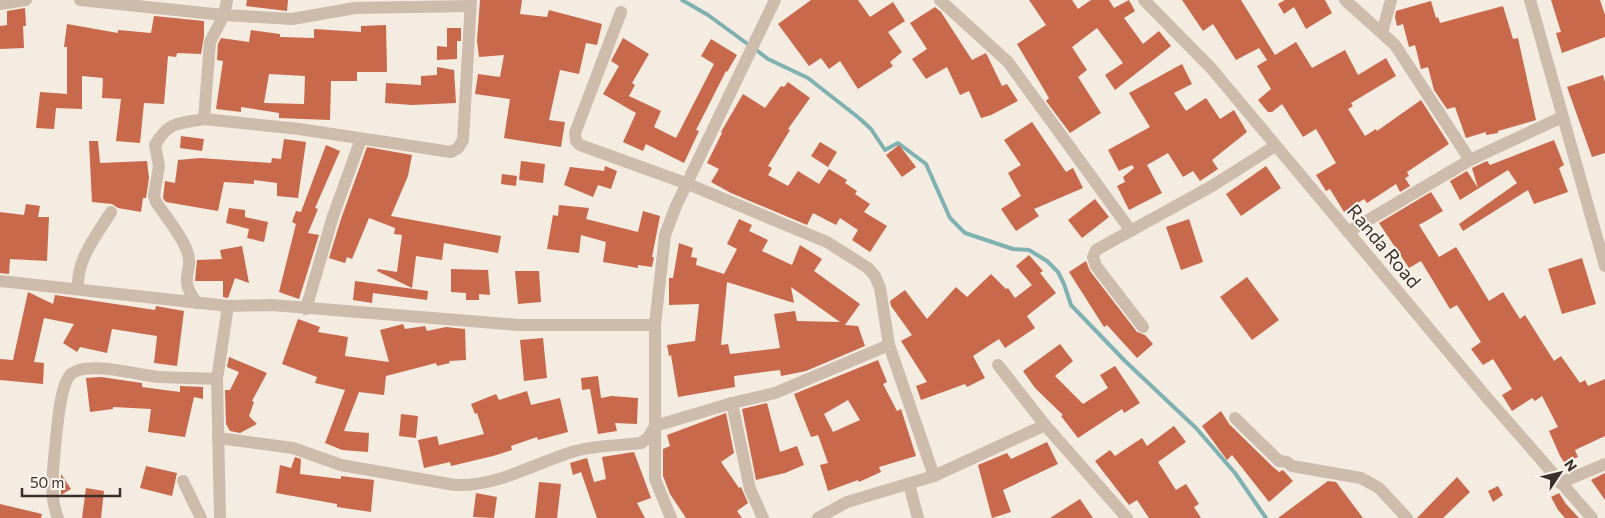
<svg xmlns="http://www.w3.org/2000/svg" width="1605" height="518" font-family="Commissioner,sans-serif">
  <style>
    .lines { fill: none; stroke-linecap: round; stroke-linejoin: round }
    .stream { stroke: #7fb0b2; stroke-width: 4 }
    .building { fill: #c8694b; fill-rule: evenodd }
    .minor { stroke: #cdbbac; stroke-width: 12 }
    .labels { text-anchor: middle; stroke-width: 4; stroke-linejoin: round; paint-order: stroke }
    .street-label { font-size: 19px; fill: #3b302b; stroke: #fbf5ee }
  </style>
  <rect width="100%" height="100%" fill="#f4ebe1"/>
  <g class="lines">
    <g class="stream">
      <polyline points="682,0 708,15 749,45"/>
      <polyline points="755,49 768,59 808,78 859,118 871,129 885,150 898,143 926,164 950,218 965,233 1013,249 1029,250 1047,261 1058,272 1064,284 1071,305 1125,361 1196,428 1235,473 1266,518"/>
    </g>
  </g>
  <g class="building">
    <polygon points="247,0 288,0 287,11 246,6"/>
    <polygon points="480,0 522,0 520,14 547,17 549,10 602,24 597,45 586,43 579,74 560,70 549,120 565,122 561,147 504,138 510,99 475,94 478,74 500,77 504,55 479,57 477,41"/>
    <polygon points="811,0 858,0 870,17 893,2 905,21 888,32 902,52 890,62 893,66 858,89 840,61 829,69 821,58 809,66 778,24"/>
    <polygon points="1029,0 1072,0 1078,9 1091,0 1109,0 1114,8 1129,0 1135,11 1124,18 1143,44 1159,31 1171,46 1115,90 1105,75 1123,63 1097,28 1072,47 1087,70 1078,77 1101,113 1070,133 1046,101 1049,98 1017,44 1046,25"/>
    <polygon points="1182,0 1241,0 1275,55 1296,42 1312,68 1345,50 1358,75 1386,58 1396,76 1351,103 1353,106 1348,109 1365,136 1376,129 1377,131 1421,100 1449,144 1407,172 1409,176 1405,178 1410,186 1400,192 1396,184 1367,203 1364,199 1344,212 1330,189 1326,191 1316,175 1336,163 1316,129 1303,137 1282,104 1272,112 1268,112 1258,100 1271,89 1257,66 1267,60 1259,48 1236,60 1213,24 1203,31"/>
    <polygon points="1285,0 1325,0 1332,13 1306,29 1294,7 1284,14 1278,4"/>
    <polygon points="1551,0 1600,0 1605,15 1605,37 1562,53 1556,33 1561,32"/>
    <polygon points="1431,1 1436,18 1438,17 1440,23 1503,6 1513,39 1518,38 1536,120 1498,131 1498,133 1486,135 1486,132 1466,138 1455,107 1447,109 1434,90 1428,67 1421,69 1415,45 1409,47 1403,24 1397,26 1395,17 1396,11"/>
    <polygon points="935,7 941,12 972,60 986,53 1002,86 1007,84 1018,101 991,115 981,118 969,91 960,95 947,67 926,79 912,59 927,49 910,23"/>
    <polygon points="25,8 26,26 23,26 24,48 0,49 0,26 7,25 7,11"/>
    <polygon points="154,16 204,21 204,36 201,54 177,53 176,57 168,56 164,104 144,103 140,143 116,141 121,99 102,98 103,78 82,76 82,109 56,108 54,129 36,128 40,92 67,94 67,47 64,47 67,24 118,33 118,30 151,33"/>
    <path d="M386 25 387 72H357V81H331L330 120 279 118V113L241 107V112L216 109 223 61 217 60 218 44 221 38 249 42 251 30 280 34V37L314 38V29L361 32V26ZM269 74 305 76 304 104 264 103Z"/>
    <polygon points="447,28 461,28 461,41 457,41 457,59 437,60 437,46 447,47"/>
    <polygon points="623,38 649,54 632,83 635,85 629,96 661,111 654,127 676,138 714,64 701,56 711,39 737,55 727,72 726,71 696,130 699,131 684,163 646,144 643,151 623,142 636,113 603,94 619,66 611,61"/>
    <polygon points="1182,64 1192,84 1174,93 1186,111 1206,98 1220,119 1234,110 1247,132 1212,160 1218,169 1200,181 1193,171 1183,177 1168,153 1147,165 1162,193 1129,210 1117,186 1125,182 1123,177 1134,168 1132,165 1119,171 1108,150 1150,127 1129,93"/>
    <polygon points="437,67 454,70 456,103 412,105 385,103 386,83 421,85 421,76 437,75"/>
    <polygon points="1603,75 1605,82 1605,153 1592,157 1567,87"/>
    <polygon points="788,82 810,98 788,129 790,130 768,166 772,168 768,175 788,186 798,171 819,184 829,169 847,180 845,183 857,191 855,194 870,204 864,212 887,226 870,252 852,240 858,230 840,218 836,225 813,213 807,225 731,193 711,182 719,169 707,163 722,133 721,132 743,94 765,108 781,86 784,87"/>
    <polygon points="1032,122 1066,172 1073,168 1083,188 1034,209 1039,216 1016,231 1001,209 1021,196 1008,173 1021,165 1004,140"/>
    <polygon points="181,136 204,139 202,151 180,148"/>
    <polygon points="284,139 306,142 298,198 277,196 277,183 254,180 254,184 224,182 218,211 166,202 163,198 165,181 175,183 178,160 200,158 271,163 272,158 281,159"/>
    <polygon points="1554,140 1564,165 1559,168 1568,192 1534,204 1528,190 1463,231 1459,224 1517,183 1508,170 1460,200 1450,181 1467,171 1478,188 1472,168 1487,161 1490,165"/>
    <polygon points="89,141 98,141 100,163 147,161 149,178 146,198 143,198 141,212 118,208 112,204 92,202"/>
    <polygon points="820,142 837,152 828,167 811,156"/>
    <polygon points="326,145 340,151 315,208 318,209 308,233 319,235 299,299 279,292 296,224 292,222 296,211 301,212"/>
    <polygon points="899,145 916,167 902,177 886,155"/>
    <polygon points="367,147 412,155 408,176 391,216 501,236 498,253 444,243 442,260 416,256 412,288 377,271 378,269 397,272 402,235 394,234 395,228 369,218 352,259 347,257 345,263 329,258 341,219"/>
    <polygon points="521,161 545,164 543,183 519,180"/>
    <polygon points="605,166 617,171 611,189 598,185 593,197 564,185 570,167 604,171"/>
    <polygon points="1266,166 1281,188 1241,216 1226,194"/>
    <polygon points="502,174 517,176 516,186 501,184"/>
    <polygon points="1431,192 1443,211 1419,225 1439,257 1456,247 1489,301 1503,292 1520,319 1525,315 1554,361 1561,356 1580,383 1585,380 1588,386 1605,379 1605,436 1575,450 1578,457 1564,462 1560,456 1549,431 1558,427 1542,396 1535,401 1532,398 1512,411 1502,395 1512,389 1493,359 1483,365 1471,349 1481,342 1457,305 1450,309 1421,261 1409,268 1379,223"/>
    <polygon points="1095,199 1109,217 1082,238 1068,220"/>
    <polygon points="26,204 40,206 38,217 49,217 47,261 10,259 9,274 0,273 0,212 24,215"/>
    <polygon points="559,205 589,208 586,219 638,232 643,211 660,216 652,257 654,257 652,267 638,265 638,268 603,262 606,242 581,235 579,253 547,249 553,215 558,216"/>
    <polygon points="229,208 245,210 245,217 268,222 264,242 247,238 249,229 226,223"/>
    <path d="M739 219 752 225 749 231 768 240 762 251 792 265 800 245 822 259 814 271 860 304 845 325 858 326 865 346 806 371 781 376 780 370 734 376 735 387 678 397 671 355 669 356 667 345 695 341 699 304 669 305V278H673L679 243 693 248 691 257 697 258 696 265 724 274 737 249 727 244ZM727 282 794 303 791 287 840 322 797 321 795 311 774 314 780 348 730 354 728 344 721 345Z"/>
    <polygon points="1189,219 1203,262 1181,270 1166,227"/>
    <polygon points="242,246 249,283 235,278 228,298 223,297 223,281 195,281 197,260 222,259 220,250"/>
    <polygon points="1029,255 1043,271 1040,273 1056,293 1027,316 1035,328 1005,348 999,339 973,356 985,378 967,387 965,384 921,400 916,386 927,382 901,341 912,335 891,306 890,301 905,290 927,319 956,287 967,297 991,274 1006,289 1008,288 1015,298 1032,285 1016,266"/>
    <polygon points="1582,258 1596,304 1562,314 1548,269"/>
    <polygon points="1086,261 1090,271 1137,332 1145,335 1153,344 1137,358 1107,325 1104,327 1069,272"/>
    <polygon points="451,269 488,270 490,295 479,294 479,300 466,300 466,293 451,292"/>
    <polygon points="515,271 539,271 541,302 518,304"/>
    <polygon points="1247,277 1279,320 1252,340 1220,297"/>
    <polygon points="355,281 428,291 427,300 373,293 372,303 353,300"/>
    <polygon points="28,292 53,304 55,295 155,310 156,306 184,311 177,366 154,363 157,336 112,329 107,353 80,347 77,352 63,343 74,324 44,318 34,362 44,363 43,384 0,380 0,359 13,360"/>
    <polygon points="298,319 320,327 318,332 348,337 345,356 389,362 380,330 403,324 405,329 425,326 427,331 446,327 465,329 466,360 449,361 450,363 437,366 436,363 386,376 384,395 359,392 344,431 369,433 368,452 342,450 325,443 345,390 315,383 317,377 282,364"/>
    <polygon points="543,338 547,378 524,381 520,340"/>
    <polygon points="1060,344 1073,361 1055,376 1083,404 1108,388 1100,375 1115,366 1140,403 1124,413 1122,409 1078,438 1061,416 1063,415 1035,388 1023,371"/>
    <polygon points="229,357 267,373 252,401 254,402 249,416 257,424 240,433 230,431 226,424 225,390 230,390 239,372 227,367"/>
    <path d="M878 360 887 382 883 384 897 411 901 409 916 456 879 467 881 472 859 482 858 480 828 491 820 465 828 463 818 435 811 437 794 394ZM848 400 860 420 833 432 824 414Z"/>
    <polygon points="598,376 601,398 612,396 638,398 637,424 615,423 617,431 598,434 590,389 582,390 581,378"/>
    <polygon points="101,377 142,383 142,387 180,392 180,386 203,387 203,399 194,397 185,437 148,432 151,409 113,407 113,409 90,412 86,378"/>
    <polygon points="527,391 531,405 560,398 568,432 538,440 537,437 511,446 512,450 493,456 451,466 450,462 424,468 418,440 437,436 439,445 484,434 477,413 475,414 471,404 496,394 499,400"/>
    <polygon points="767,403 780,452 797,446 804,465 785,473 756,480 742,409"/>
    <polygon points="1221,411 1229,424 1273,467 1279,472 1283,470 1293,481 1269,502 1232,455 1227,460 1202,426"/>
    <polygon points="726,413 734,453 721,462 739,488 741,487 748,503 737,511 742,518 686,518 670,494 663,476 663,449 670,446 667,435"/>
    <polygon points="401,414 418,416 416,438 399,436"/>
    <polygon points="1174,426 1186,442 1158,462 1176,490 1186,484 1199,504 1194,507 1201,518 1149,518 1137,500 1129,505 1095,461 1110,450 1115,456 1142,438 1147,446"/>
    <polygon points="1047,442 1058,464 1003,490 1011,512 992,518 978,465 1007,453 1011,459"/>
    <polygon points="634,452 651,498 637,503 645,518 597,518 581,472 573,475 570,463 587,458 594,482 606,479 602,457"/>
    <polygon points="295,457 301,459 300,474 341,479 341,476 374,480 371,512 337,507 337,504 276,493 280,465 291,468"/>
    <polygon points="146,466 177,473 172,496 140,488"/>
    <polygon points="1605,473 1605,500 1591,480"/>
    <polygon points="61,474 71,489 61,495"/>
    <polygon points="1457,477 1470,492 1443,518 1417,518"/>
    <polygon points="1328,481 1336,482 1363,518 1278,518"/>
    <polygon points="539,482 561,484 557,518 535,518"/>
    <polygon points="1498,486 1503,495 1493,502 1488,491"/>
    <polygon points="86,488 104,491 101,518 82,518"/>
    <polygon points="476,493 497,497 494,518 473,517"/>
    <polygon points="1559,493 1566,504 1579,518 1565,518 1558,510 1551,497"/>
    <polygon points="1080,499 1093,518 1050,518"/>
    <polygon points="0,504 42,514 41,518 0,518"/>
  </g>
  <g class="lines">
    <g class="minor">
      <polyline points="80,0 224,15 292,19 355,8 470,6"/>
      <polyline points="227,0 224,15 210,42 204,119 299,129 451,152 458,148 463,140 471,0"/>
      <polyline points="940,0 1008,62 1131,231"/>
      <polyline points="1144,0 1211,68 1488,399 1592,518"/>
      <polyline points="1345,0 1395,45 1470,160"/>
      <polyline points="1530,0 1605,266"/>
      <polyline points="0,4 26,0"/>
      <polyline points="621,12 575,133 576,141 580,145 688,184 827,242 868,268 875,276 880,288 889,345 934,476"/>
      <polyline points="1382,33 1391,0"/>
      <polyline points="1348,232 1470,160 1562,117"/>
      <polyline points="0,281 228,306 272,305 519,325 655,325"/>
      <path d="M78 289C76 260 96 236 111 212"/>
      <path d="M197 303C176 276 195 273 187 251 181 234 166 217 156 202L154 196 159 166 155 145C169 121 178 124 204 119"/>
      <polyline points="306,309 333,216 361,139"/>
      <polyline points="1143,327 1096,266 1093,257 1096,250 1212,186 1275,146"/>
      <polyline points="998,365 1045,425 1127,518"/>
      <polyline points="732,403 750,489 763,518"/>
      <polyline points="1235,418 1279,461 1287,462 1292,466 1361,478 1379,488 1407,518"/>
      <path d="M218 438 293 448 341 465 455 485C497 487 533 464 572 452 593 445 619 446 641 443L648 438 655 426 732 403 775 393 889 345"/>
      <polyline points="183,481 201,518"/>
      <polyline points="1560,483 1605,464"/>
      <polyline points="909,484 918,518"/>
      <path d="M58 518C48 494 54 463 56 438 58 422 60 387 70 375 85 359 140 376 160 377 179 378 198 378 217 379"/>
      <polyline points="220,518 217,379 228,306"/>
      <polyline points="671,518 655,479 655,325 665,235 676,206 775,0"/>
      <polyline points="818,518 847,502 934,476 1045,425"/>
    </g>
  </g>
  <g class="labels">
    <g class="street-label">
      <text transform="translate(1384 246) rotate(50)" y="7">Randa Road</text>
    </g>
  </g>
  <g transform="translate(1560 473) rotate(55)" stroke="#fbf5ee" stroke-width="4" paint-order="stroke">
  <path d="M0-4L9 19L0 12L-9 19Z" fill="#3b302b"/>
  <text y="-8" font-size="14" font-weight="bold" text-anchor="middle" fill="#3b302b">N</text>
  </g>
  <path d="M22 488v8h98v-8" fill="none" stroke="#3b302b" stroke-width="2.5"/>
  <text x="30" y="488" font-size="15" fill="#3b302b" stroke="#fbf5ee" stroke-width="4" paint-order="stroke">50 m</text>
</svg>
